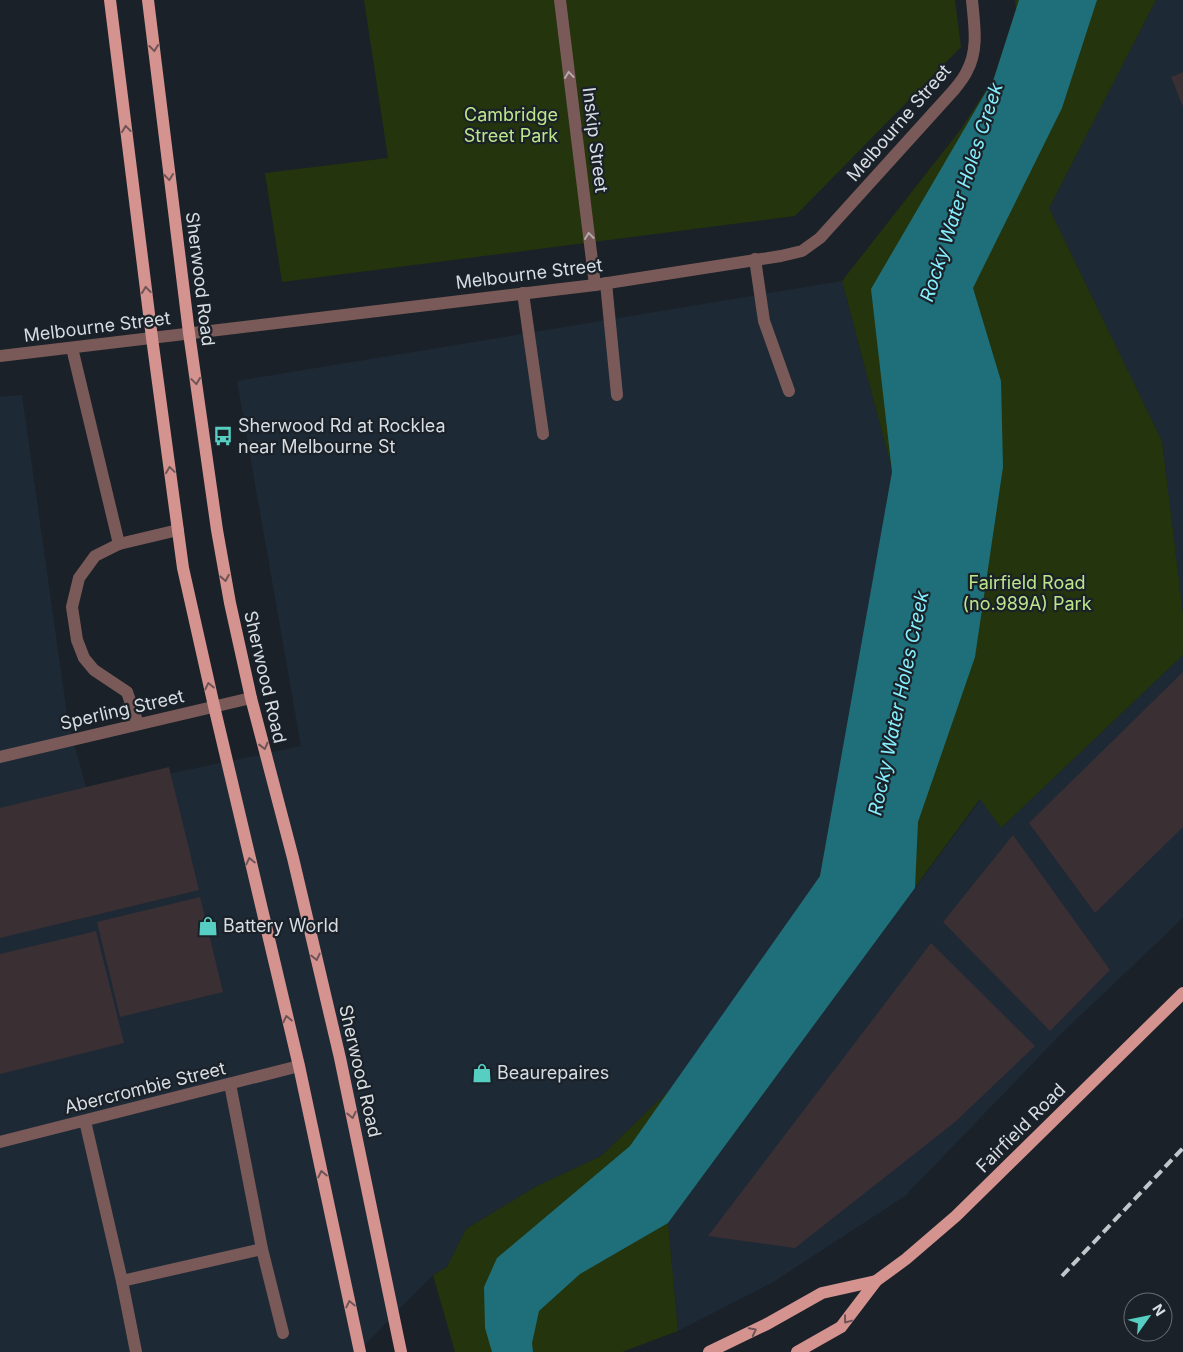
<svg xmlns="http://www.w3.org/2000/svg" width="1183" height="1352" font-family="Inter,sans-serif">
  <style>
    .built { fill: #1e2936 }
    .green { fill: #24340d }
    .water { fill: #1e6f7a }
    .building { fill: #3a2f33 }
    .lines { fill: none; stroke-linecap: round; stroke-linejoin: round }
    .minor { stroke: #7a5a58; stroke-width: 12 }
    .major { stroke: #d59390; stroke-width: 12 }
    .rail { stroke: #c2c7cc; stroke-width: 4; stroke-dasharray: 10 5; stroke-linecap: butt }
    .oneway { stroke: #6e5457 }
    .oneway2 { stroke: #b2a9ab }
    .labels { text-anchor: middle; stroke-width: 4.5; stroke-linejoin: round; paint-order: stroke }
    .park-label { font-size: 18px; fill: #bde68b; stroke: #1a2128 }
    .street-label { font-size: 18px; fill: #d8dde2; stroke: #1a2128 }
    .poi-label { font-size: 18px; fill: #d8dde2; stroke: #1a2128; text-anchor: start }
    .water-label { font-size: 19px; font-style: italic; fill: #85effe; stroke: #1a2128 }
  </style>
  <rect width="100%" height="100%" fill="#1a2128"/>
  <g class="built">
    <polygon points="1156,0 1183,0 1183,614 1162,441 1049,208"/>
    <polygon points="842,281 894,477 820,876 680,1080 601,1156 537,1186 466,1229 447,1267 433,1275 358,1352 0,1352 0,397 22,395 68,721 87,791 301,746 237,381"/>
    <polygon points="1183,655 1183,918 1063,1032 905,1196 775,1281 678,1331 668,1223 981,799 1002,827"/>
  </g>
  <g class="green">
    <polygon points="364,0 955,0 961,47 795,216 282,282 265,173 388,158"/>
    <polygon points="1015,0 1156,0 1049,208 1162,441 1183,614 1183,655 1001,828 980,799 668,1223 678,1331 622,1352 455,1352 433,1275 447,1267 466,1229 537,1186 601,1156 680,1080 820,876 894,477 842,281 961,129 994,78 1016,9"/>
  </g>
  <polygon class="water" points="1019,0 1097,0 1062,108 973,288 1001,381 1003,467 975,657 918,822 915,888 668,1223 580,1274 539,1311 532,1343 533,1352 492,1352 485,1328 484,1287 497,1258 630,1146 820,876 892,472 871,289 994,78"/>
  <g class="building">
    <polygon points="1183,72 1183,107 1171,77"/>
    <polygon points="1183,672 1183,827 1095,913 1029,823"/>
    <polygon points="169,767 199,890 0,938 0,808"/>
    <polygon points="1013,835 1110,970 1050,1031 943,922"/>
    <polygon points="200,897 223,992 120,1017 97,922"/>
    <polygon points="96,931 124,1043 0,1074 0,954"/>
    <polygon points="931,943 1035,1046 955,1122 795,1248 708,1236"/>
  </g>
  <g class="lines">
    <g class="minor">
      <polyline points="560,0 595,285"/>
      <polyline points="755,259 764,321 789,391"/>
      <polyline points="606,283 617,395"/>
      <polyline points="523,293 543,434"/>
      <polyline points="72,348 119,544"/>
      <path d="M0 356 595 285 781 256 802 251 820 238 953 91C958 85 964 78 967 71 979 49 974 24 972 0"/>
      <polyline points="138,724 127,692 94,670 84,658 77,640 72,607 79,578 95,556 119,544 178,530"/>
      <polyline points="0,757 251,698"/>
      <polyline points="85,1121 122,1281 262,1249 230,1084"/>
      <polyline points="0,1142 299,1066"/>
      <polyline points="262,1249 283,1333"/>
      <polyline points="122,1281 136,1352"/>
    </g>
    <g class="major">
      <polyline points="110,0 152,338 183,568 214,706 299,1066 360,1352"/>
      <polyline points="148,0 189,333 217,530 230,603 251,698 293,858 340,1058 401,1352"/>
      <polyline points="709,1352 767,1324 822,1293 876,1281"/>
      <polyline points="797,1352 841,1327 876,1281 906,1259 956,1216 1183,993"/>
    </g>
    <polyline class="rail" points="1062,1276 1183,1148"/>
  </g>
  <defs><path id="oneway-chevron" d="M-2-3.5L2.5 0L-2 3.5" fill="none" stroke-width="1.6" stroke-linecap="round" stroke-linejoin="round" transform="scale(1.25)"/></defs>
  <g class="oneway">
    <use href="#oneway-chevron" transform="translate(154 48) rotate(83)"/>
    <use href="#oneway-chevron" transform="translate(126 129) rotate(-97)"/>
    <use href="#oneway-chevron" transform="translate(169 177) rotate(83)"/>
    <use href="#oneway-chevron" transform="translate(146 290) rotate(-97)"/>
    <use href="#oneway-chevron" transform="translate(196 381) rotate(82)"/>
    <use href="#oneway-chevron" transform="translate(170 470) rotate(-98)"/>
    <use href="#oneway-chevron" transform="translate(225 578) rotate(80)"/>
    <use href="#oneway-chevron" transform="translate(209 686) rotate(-102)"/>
    <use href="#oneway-chevron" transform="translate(264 746) rotate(76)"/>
    <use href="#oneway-chevron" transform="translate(250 861) rotate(-103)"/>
    <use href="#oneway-chevron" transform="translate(316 957) rotate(77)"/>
    <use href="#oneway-chevron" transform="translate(287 1019) rotate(-103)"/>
    <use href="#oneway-chevron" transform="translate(352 1115) rotate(78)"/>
    <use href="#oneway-chevron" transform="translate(322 1174) rotate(-102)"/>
    <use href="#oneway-chevron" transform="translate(350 1304) rotate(-102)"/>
    <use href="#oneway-chevron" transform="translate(847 1320) rotate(127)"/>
    <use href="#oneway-chevron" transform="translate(753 1331) rotate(-27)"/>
  </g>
  <g class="oneway2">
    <use href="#oneway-chevron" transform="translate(569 75) rotate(-97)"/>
    <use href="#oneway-chevron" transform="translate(589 236) rotate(-97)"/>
  </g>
  <defs>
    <symbol id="bus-bare" viewBox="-9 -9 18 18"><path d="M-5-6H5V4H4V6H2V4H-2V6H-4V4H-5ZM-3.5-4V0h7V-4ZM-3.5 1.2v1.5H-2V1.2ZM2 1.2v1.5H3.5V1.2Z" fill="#57cec2" stroke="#1a2128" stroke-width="2.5" paint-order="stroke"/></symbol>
    <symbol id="shop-bare" viewBox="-9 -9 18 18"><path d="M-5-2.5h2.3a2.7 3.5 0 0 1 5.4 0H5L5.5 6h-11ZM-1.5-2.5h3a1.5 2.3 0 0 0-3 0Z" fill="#57cec2" stroke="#1a2128" stroke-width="2.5" paint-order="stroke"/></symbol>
  </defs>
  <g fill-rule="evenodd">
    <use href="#bus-bare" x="209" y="422" width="28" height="28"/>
    <use href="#shop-bare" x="194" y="912" width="28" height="28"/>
    <use href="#shop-bare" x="468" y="1059" width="28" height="28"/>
  </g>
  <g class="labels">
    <g class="park-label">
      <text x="511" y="121">Cambridge<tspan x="511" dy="21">Street Park</tspan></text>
      <text x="1027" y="589">Fairfield Road<tspan x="1027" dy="21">(no.989A) Park</tspan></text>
    </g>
    <g class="street-label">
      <text transform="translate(899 123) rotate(-49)" y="6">Melbourne Street</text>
      <text transform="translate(595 140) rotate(83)" y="6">Inskip Street</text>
      <text transform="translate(529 274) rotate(-7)" y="6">Melbourne Street</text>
      <text transform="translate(200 279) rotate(83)" y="6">Sherwood Road</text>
      <text transform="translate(97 327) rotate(-7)" y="6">Melbourne Street</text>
      <text transform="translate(265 677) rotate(77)" y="6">Sherwood Road</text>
      <text transform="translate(122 710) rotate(-13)" y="6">Sperling Street</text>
      <text transform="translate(360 1071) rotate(77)" y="6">Sherwood Road</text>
      <text transform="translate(145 1088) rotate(-14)" y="6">Abercrombie Street</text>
      <text transform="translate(1021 1128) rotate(-45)" y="6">Fairfield Road</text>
    </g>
    <g class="poi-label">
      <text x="238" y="432">Sherwood Rd at Rocklea<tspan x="238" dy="21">near Melbourne St</tspan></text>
      <text x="223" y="932">Battery World</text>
      <text x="497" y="1079">Beaurepaires</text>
    </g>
    <g class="water-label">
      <text transform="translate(961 192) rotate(-72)" y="7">Rocky Water Holes Creek</text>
      <text transform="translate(898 703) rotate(-78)" y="7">Rocky Water Holes Creek</text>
    </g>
  </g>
  <g transform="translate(1148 1317) rotate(57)"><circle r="24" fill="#1a2128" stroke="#666c72"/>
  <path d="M0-4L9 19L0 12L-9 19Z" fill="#57cec2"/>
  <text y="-8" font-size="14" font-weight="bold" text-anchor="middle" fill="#d8dde2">N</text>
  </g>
</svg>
